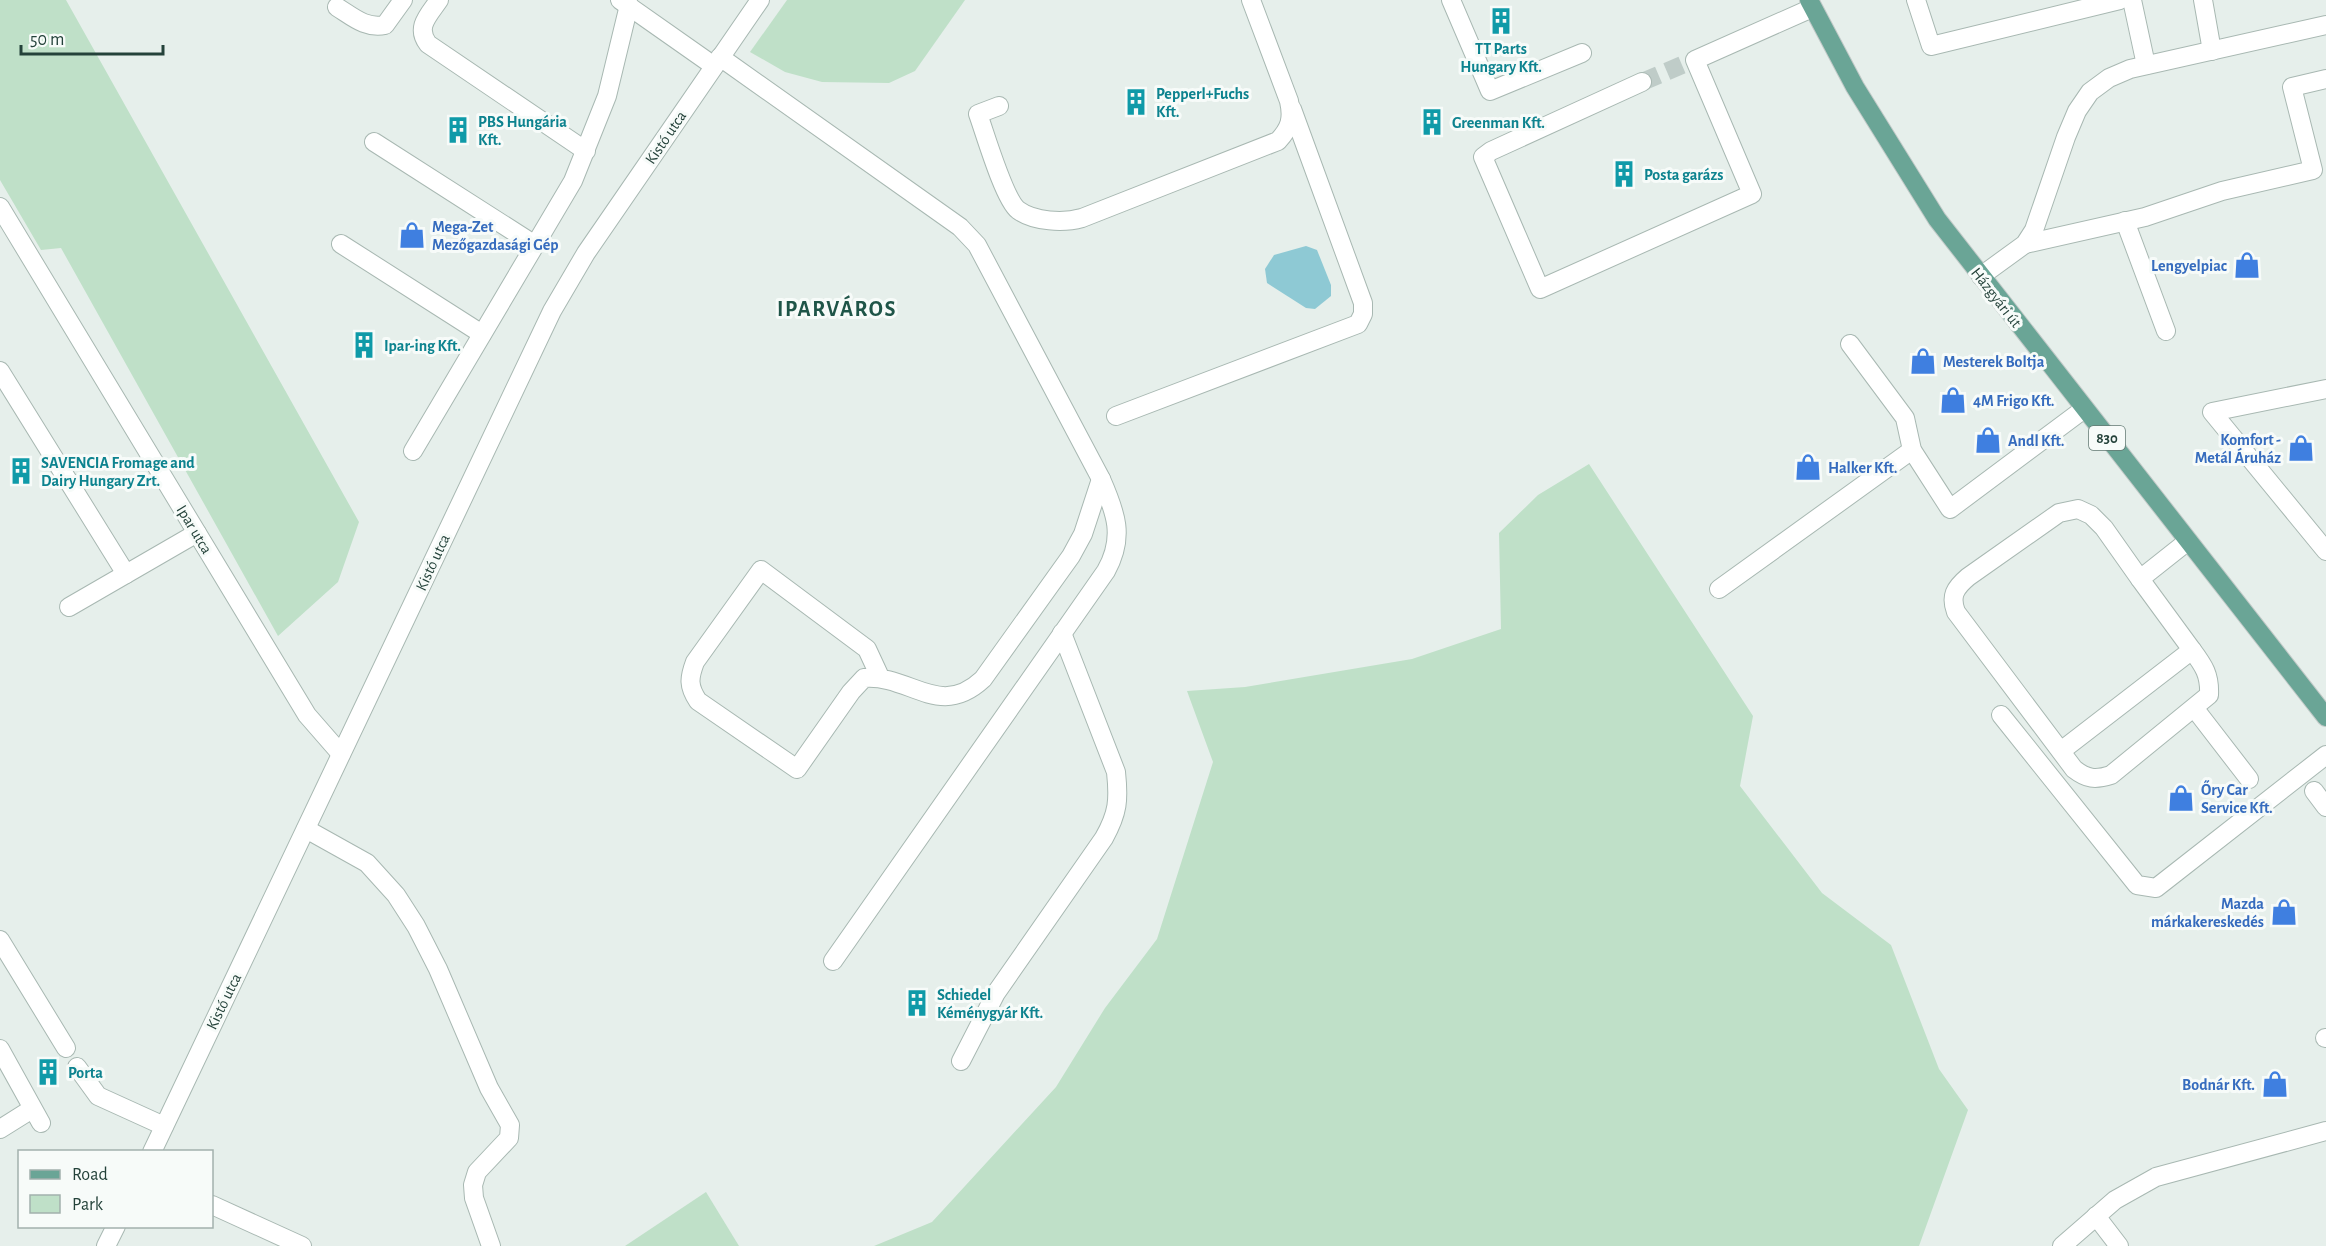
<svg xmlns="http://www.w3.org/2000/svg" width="2326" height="1246" font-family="'Alegreya Sans',sans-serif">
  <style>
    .green { fill: #bfe0c8 }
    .water { fill: #8ec9d4 }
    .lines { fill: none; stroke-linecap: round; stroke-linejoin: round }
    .minor-tunnel { stroke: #bfccc8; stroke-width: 18; stroke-dasharray: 18 9; stroke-linecap: butt }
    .minor-casing { stroke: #a8b8b2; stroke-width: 20 }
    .major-casing { stroke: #c2cac8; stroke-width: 20 }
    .minor { stroke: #fff; stroke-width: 18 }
    .major { stroke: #6aa596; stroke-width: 18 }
    .labels { text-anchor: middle; stroke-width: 6; stroke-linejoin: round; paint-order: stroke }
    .shield { fill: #f7fbf9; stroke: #637a73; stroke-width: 1.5 }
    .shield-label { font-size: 15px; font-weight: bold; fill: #24423a }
    .culture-label { font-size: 16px; font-weight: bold; fill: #0d838f; stroke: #f7fbf9; text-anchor: start }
    .street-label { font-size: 16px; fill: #24423a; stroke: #f7fbf9 }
    .shop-label { font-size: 16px; font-weight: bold; fill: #366cbe; stroke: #f7fbf9; text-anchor: start }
    .district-label { font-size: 22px; font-weight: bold; letter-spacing: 1.5px; fill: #1f5548; stroke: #f7fbf9 }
  </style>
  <rect width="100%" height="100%" fill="#e6efeb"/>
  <g class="green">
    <polygon points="0,0 66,0 359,522 338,582 278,636 61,248 41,250 0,180"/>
    <polygon points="787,0 965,0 915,71 889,83 822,82 785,72 750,52"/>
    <polygon points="1589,464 1753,716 1740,786 1822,893 1891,945 1939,1069 1968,1110 1919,1246 874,1246 932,1222 1056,1087 1105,1008 1157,939 1213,762 1187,691 1245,687 1412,659 1501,629 1499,533 1538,495"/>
    <polygon points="706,1192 739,1246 625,1246"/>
  </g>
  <polygon class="water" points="1306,246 1317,250 1331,285 1331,296 1315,309 1306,308 1267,283 1265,269 1274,255"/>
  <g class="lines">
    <polyline class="minor-tunnel" points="1642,82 1682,65"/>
    <defs>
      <g id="minor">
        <path d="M439 0C429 15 415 27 428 44L586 151"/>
        <polyline points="620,0 714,66"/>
        <polyline points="1451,0 1490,91 1582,53"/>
        <polyline points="1916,0 1931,46 2120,0"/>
        <polyline points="2132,0 2146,65"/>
        <polyline points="2203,0 2212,51"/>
        <path d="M337 7C353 17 366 29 385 25L403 0"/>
        <path d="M720 57 960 227 977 245 1101 479C1116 513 1125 537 1106 571L833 961"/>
        <polyline points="1642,82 1491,151 1483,157 1540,289 1752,194 1695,60 1812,8"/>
        <path d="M999 106 978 114C985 133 1004 199 1018 210 1034 222 1064 223 1082 218L1278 141C1290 128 1293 119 1289 101L1251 0"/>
        <polyline points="374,142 535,245"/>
        <polyline points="0,207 307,715 341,754"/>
        <polyline points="2125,221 2166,331"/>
        <polyline points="341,244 482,334"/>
        <polyline points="2025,244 2145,217 2222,191 2313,170 2292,87 2326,79"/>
        <polyline points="1981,276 2025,244 2034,230 2066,137 2077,111 2090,92 2109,78 2130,69 2326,25"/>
        <polyline points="1850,344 1905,418 1912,450 1950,509 2084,409"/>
        <polyline points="0,371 126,574"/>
        <polyline points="2326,389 2212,412 2326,551"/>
        <polyline points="1116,416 1358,324 1363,314 1363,303 1292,109"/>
        <polyline points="413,451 573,181 607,96 629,5"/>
        <path d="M2140 579 2104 528 2091 515 2078 509 2059 513 1968 577C1955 588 1950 596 1956 612L2074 769C2087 779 2095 780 2111 775L2209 695C2210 675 2204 666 2192 650"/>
        <polyline points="1719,589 1912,450"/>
        <polyline points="69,607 197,533"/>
        <path d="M880 677 867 649 761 570 695 662C689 678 688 686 698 701L797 769 851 692 864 678C910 674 939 720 983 679L1071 556 1083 534 1101 479"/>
        <polyline points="2195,709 2249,779"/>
        <polyline points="2001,715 2137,885 2156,888 2326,755"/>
        <polyline points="2061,751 2192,650 2140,579 2188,541"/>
        <polyline points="2314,791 2326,807"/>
        <polyline points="306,829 367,863 396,895 416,926 438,969 489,1088 510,1125 509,1138 477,1172 473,1185 474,1198 491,1246"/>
        <polyline points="0,940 66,1048"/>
        <polyline points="2325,1038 2326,1038"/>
        <polyline points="0,1049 41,1123"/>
        <path d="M961 1061 996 993 1104 838C1118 813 1119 800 1116 772L1062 633"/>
        <polyline points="77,1067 98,1096 164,1126"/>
        <polyline points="0,1129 32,1109"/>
        <polyline points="152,1152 552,311 586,253 760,0"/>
        <polyline points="212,1205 302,1246"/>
        <polyline points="2096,1216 2119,1246"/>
        <polyline points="106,1246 116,1226"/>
        <polyline points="2062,1246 2115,1200 2156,1177 2326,1131"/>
      </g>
      <polyline id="major" points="1809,0 1855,87 1937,219 2326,717"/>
    </defs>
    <use href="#minor" class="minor-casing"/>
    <use href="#major" class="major-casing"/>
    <use href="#minor" class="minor"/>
    <use href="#major" class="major"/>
  </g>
  <defs>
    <symbol id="building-bare" viewBox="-9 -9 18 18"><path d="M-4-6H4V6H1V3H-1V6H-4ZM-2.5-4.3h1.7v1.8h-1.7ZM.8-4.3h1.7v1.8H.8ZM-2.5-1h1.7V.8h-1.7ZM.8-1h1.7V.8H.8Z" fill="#0f9aa8" stroke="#f7fbf9" stroke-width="2.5" paint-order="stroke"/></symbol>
    <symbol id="shop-bare" viewBox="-9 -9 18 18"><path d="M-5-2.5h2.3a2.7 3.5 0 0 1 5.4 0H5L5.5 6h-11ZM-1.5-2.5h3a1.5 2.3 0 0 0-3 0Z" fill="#3f7fe0" stroke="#f7fbf9" stroke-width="2.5" paint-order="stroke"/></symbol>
  </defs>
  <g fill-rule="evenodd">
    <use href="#building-bare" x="1482" y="2" width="38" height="38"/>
    <use href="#building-bare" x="1117" y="83" width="38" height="38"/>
    <use href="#building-bare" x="1413" y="103" width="38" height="38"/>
    <use href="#building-bare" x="439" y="111" width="38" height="38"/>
    <use href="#building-bare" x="1605" y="155" width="38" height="38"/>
    <use href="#shop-bare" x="393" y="216" width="38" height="38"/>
    <use href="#shop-bare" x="2228" y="246" width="38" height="38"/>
    <use href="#building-bare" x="345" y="326" width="38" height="38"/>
    <use href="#shop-bare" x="1904" y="342" width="38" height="38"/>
    <use href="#shop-bare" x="1934" y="381" width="38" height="38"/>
    <use href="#shop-bare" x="1969" y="421" width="38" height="38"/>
    <use href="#shop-bare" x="2282" y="429" width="38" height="38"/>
    <use href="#shop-bare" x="1789" y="448" width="38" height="38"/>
    <use href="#building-bare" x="2" y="452" width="38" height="38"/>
    <use href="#shop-bare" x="2162" y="779" width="38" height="38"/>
    <use href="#shop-bare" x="2265" y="893" width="38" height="38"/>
    <use href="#building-bare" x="898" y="984" width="38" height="38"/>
    <use href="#building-bare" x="29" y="1053" width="38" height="38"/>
    <use href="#shop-bare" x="2256" y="1065" width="38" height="38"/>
  </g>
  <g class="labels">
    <rect class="shield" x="2089" y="426" width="36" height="24" rx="4.5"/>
    <g class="shield-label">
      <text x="2107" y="443">830</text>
    </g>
    <g class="culture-label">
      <text x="1501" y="54" text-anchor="middle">TT Parts<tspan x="1501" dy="18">Hungary Kft.</tspan></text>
      <text x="1156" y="99">Pepperl+Fuchs<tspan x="1156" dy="18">Kft.</tspan></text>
      <text x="478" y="127">PBS Hungária<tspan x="478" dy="18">Kft.</tspan></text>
      <text x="1452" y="128">Greenman Kft.</text>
      <text x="1644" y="180">Posta garázs</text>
      <text x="384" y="351">Ipar-ing Kft.</text>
      <text x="41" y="468">SAVENCIA Fromage and<tspan x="41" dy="18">Dairy Hungary Zrt.</tspan></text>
      <text x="937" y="1000">Schiedel<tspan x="937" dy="18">Kéménygyár Kft.</tspan></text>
      <text x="68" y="1078">Porta</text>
    </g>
    <g class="street-label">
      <text transform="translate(665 137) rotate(-56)" y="6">Kistó utca</text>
      <text transform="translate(1997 297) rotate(52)" y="6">Házgyári út</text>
      <text transform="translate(195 529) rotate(59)" y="6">Ipar utca</text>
      <text transform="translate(432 562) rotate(-65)" y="6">Kistó utca</text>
      <text transform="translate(223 1001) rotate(-64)" y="6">Kistó utca</text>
    </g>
    <g class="shop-label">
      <text x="432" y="232">Mega-Zet<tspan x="432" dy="18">Mezőgazdasági Gép</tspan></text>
      <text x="2227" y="271" text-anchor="end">Lengyelpiac</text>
      <text x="1943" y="367">Mesterek Boltja</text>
      <text x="1973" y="406">4M Frigo Kft.</text>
      <text x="2281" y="445" text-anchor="end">Komfort -<tspan x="2281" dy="18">Metál Áruház</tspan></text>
      <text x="2008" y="446">Andl Kft.</text>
      <text x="1828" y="473">Halker Kft.</text>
      <text x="2201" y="795">Őry Car<tspan x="2201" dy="18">Service Kft.</tspan></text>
      <text x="2264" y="909" text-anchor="end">Mazda<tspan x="2264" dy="18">márkakereskedés</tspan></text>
      <text x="2255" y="1090" text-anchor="end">Bodnár Kft.</text>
    </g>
    <g class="district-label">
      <text x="837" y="316">IPARVÁROS</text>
    </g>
  </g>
  <rect x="18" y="1150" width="195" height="78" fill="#f7fbf9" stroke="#a3b1ad" stroke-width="1.5"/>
  <rect x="30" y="1170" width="30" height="9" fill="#6aa596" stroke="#a3b1ad" stroke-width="1.5"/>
  <text x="72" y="1180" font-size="18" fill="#24423a">Road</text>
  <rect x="30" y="1195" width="30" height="18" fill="#bfe0c8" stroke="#a3b1ad" stroke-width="1.5"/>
  <text x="72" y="1210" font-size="18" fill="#24423a">Park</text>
  <path d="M21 45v9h142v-9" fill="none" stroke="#24423a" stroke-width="3"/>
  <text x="30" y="45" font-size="18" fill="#24423a" stroke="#f7fbf9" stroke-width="4.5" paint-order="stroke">50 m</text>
</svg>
